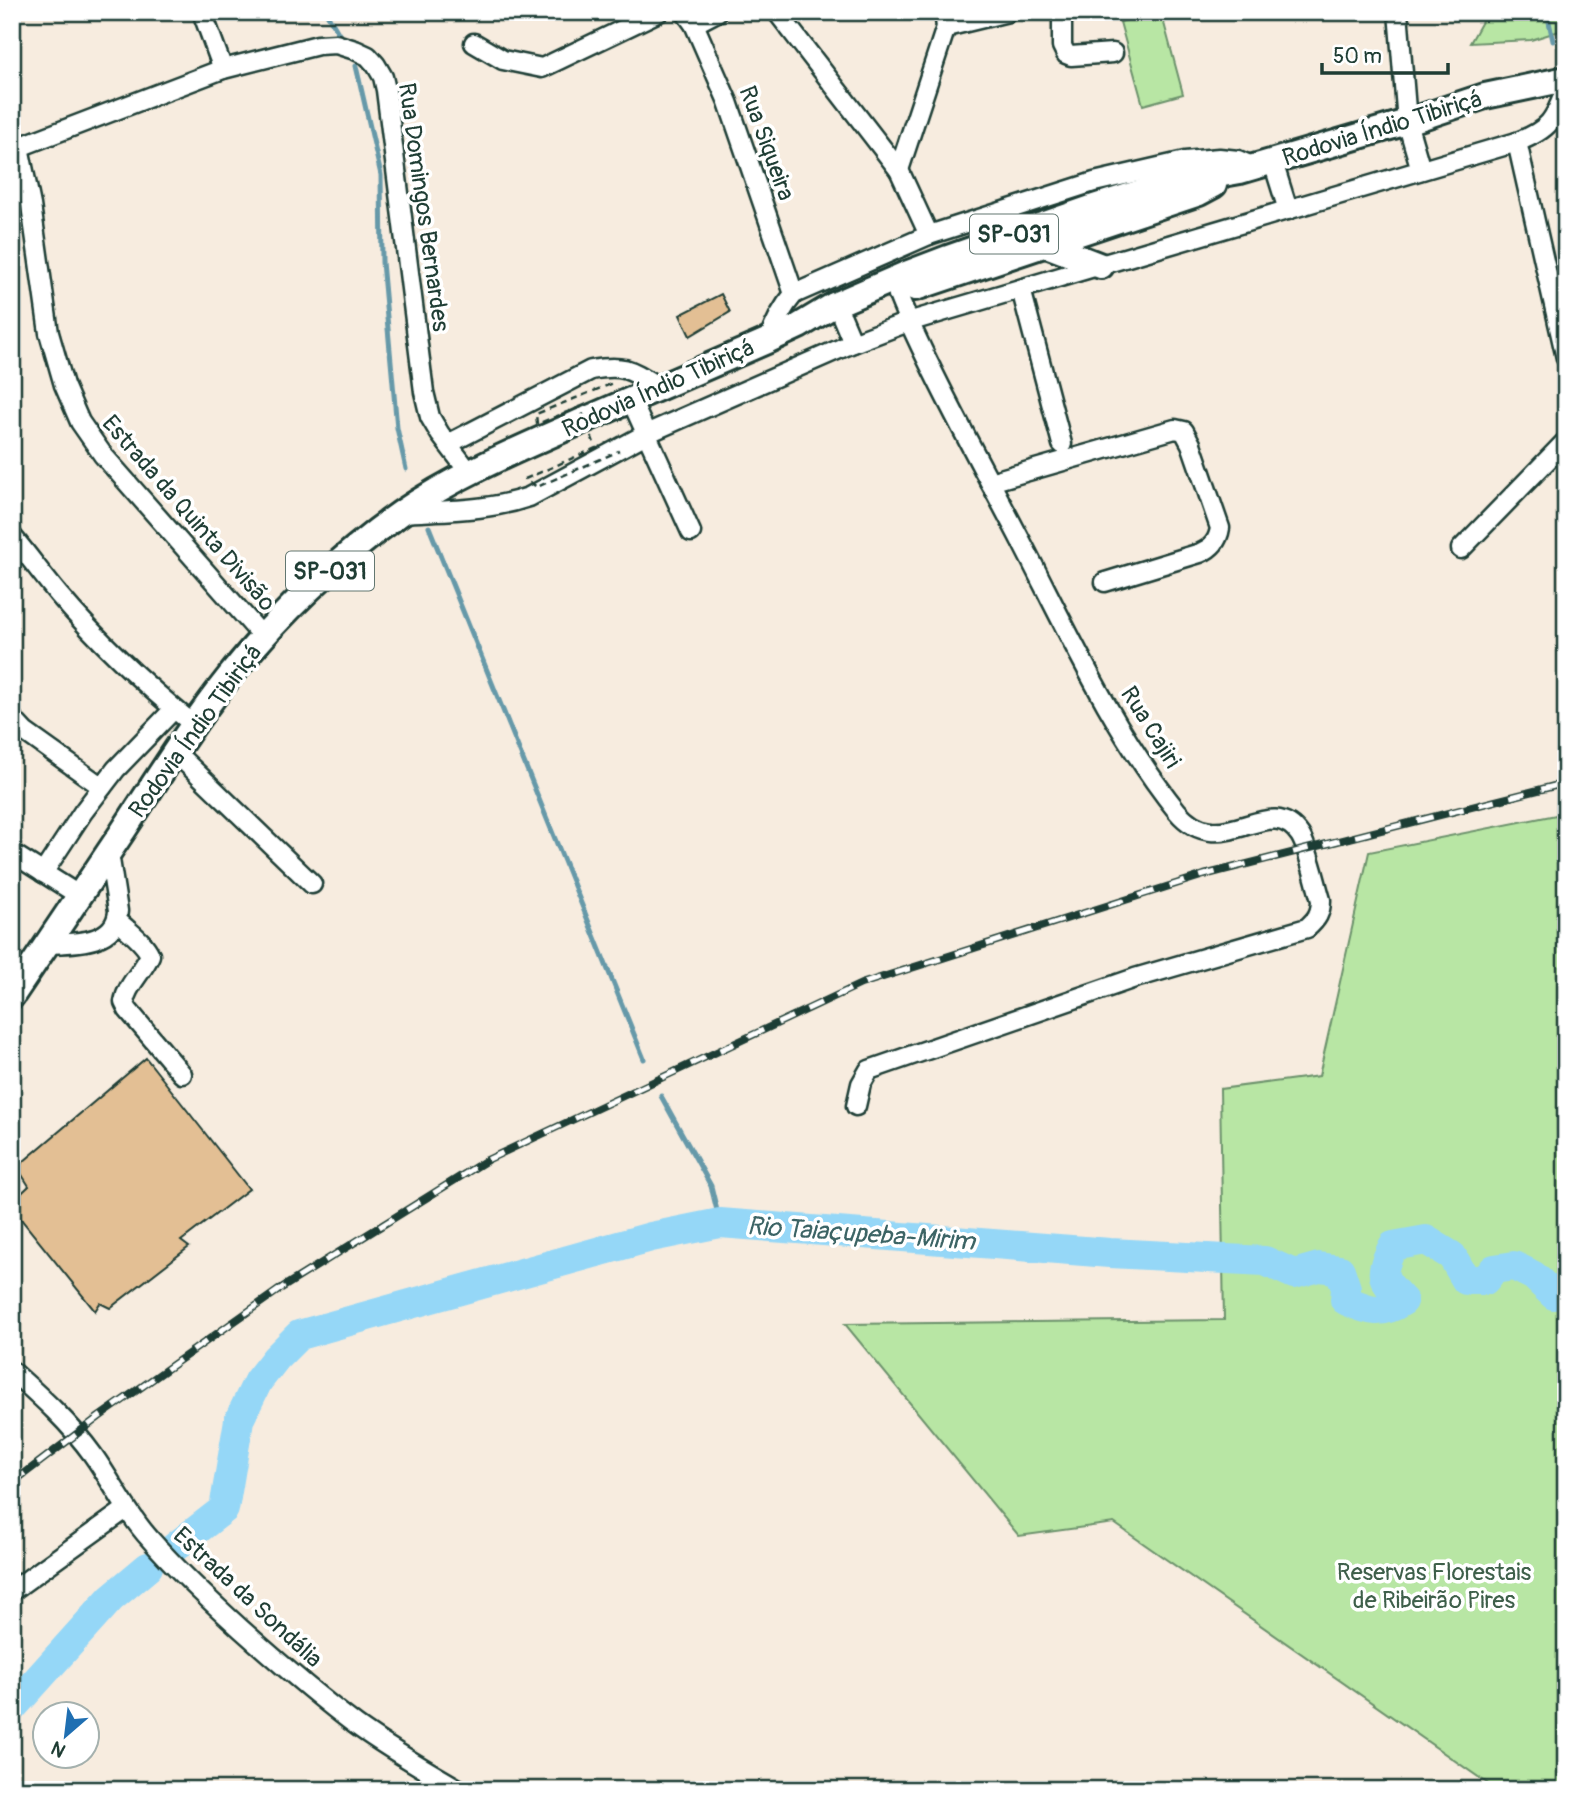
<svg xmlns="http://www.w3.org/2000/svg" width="1578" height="1802" font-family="Pangolin,sans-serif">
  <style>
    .green { fill: #b8e6a4; stroke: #6c926c; stroke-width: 2 }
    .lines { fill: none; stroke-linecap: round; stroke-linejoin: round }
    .stream { stroke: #6699a9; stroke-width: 5 }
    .river { stroke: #95d7f7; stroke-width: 30 }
    .building { fill: #e3bf94; stroke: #1f3d34; stroke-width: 2 }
    .minor-casing { stroke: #1f3d34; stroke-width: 23 }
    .highway-casing { stroke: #1f3d34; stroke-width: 30 }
    .minor { stroke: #fff; stroke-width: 18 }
    .highway { stroke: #fff; stroke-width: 24 }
    .rail-casing { stroke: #1f3d34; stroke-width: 8 }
    .rail { stroke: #fff; stroke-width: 5; stroke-dasharray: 16; stroke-linecap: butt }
    .path-bridge { stroke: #1f3d34; stroke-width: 2.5; stroke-dasharray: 7 5; stroke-linecap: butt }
    .labels { text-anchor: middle; stroke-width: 7; stroke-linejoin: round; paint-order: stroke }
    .shield { fill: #fff; stroke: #627771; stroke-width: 2 }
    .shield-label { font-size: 23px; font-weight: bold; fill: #1f3d34 }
    .street-label { font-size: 24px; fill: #1f3d34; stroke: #fff }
    .park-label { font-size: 24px; fill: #3e5f4a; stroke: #fff }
    .water-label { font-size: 26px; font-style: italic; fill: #3c6465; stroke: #fff }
  </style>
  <rect width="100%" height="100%" fill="#f7ecdf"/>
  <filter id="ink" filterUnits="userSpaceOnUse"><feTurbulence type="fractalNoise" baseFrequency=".0143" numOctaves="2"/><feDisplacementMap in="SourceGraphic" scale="14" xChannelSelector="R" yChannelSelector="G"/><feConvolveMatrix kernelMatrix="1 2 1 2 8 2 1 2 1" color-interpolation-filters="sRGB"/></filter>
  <g filter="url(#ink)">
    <g class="green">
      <polygon points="1156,12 1161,12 1183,94 1143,105 1120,22"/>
      <polygon points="1484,12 1566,12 1566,29 1531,40 1470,43 1484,18"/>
      <polygon points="1566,813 1566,1790 1497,1790 1114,1523 1019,1536 845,1324 1224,1320 1220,1089 1319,1076 1369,852"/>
    </g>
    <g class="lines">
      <g class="stream">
        <polyline points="326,12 340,36"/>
        <polyline points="1547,12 1553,41"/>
        <polyline points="356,66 381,175 382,262 397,428 406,469"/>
        <polyline points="429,527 644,1059"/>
        <polyline points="661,1096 711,1186 720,1223"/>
        <polyline points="1554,1295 1560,1280 1566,1278"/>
        <polyline points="1554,1295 1566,1306"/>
        <polyline points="1554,1295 1566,1297"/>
      </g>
      <g class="river">
        <path d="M175 1547 224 1509 239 1420 258 1381 276 1358 299 1335 651 1237 720 1223 1110 1253 1265 1261 1294 1274 1319 1267 1340 1270 1346 1288 1345 1300C1369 1310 1380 1316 1403 1301 1381 1277 1378 1277 1393 1246L1426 1240 1452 1256 1466 1280H1485L1494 1269 1514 1266 1534 1276 1554 1295"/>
        <polyline points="12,1708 111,1598 148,1567"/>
      </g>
    </g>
    <g class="building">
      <polygon points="721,294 730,312 690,336 680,315"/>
      <polygon points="146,1058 249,1189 181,1241 189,1247 110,1308 100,1303 95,1311 12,1208 12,1202 29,1186 17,1167"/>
    </g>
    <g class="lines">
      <defs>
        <g id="minor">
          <polyline points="202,12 223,69"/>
          <polyline points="685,12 694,24 728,102 794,294"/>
          <polyline points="777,12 899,170 929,235"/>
          <polyline points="1062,12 1062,46 1066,54 1071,56 1113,53"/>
          <polyline points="1398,12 1407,122 1421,170"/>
          <polyline points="694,24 717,12"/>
          <polyline points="946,27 1008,12"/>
          <polyline points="474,43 503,60 542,68 659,12"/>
          <polyline points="12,136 19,147 31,205 49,333 64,385 80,422 103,455 263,637"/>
          <polyline points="1517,142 1566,358"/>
          <polyline points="19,147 223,69 318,45 336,44 355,50 368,56 376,65 383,77 386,90 424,392 430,417 440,434 469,472"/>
          <polyline points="1273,162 1288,210"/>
          <polyline points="899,170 946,27 944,12"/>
          <polyline points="1021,289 1062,444"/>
          <polyline points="842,317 853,343"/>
          <path d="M769 340C775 321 782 308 794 294L929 235 1094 182 1185 161 1219 158 1238 160 1254 167"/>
          <polyline points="631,400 691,532"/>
          <path d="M448 444 591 370C626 364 631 370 660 388"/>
          <path d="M990 482 1175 429 1184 431 1191 444 1220 528C1218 541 1212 548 1200 553L1105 582"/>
          <path d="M402 513C445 510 488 511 529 497L646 434 853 343 908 322 1517 142C1549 130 1555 120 1566 88"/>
          <path d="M12 536C28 555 43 576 59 595 99 642 146 686 194 725"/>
          <polyline points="1461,549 1566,441"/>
          <polyline points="12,718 25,732 102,787"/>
          <polyline points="175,752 312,884"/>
          <polyline points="12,853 80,896"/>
          <polyline points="43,873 83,812 116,769 174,709"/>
          <path d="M117 920C128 931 144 941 150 955 143 972 127 984 124 1002L128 1010 182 1074"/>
          <path d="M47 944C72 943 116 945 118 911L109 853"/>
          <path d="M856 1106 861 1084 869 1070 1135 978 1307 928C1317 919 1321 913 1321 900 1316 884 1308 847 1300 835 1269 789 1222 865 1177 811 1114 733 1067 630 1021 541 994 489 966 438 940 386 925 356 910 326 898 295"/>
          <path d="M12 1371C41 1397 70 1423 93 1455 113 1483 127 1514 150 1539 178 1571 209 1600 241 1629 278 1662 316 1695 356 1725 389 1749 424 1769 460 1790"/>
          <polyline points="12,1591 126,1509"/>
        </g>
        <g id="highway">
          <polyline points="1044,244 1101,266"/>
          <polyline points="915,288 1199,193 1214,185"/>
          <path d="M12 996C48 942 85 888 121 834 156 781 190 726 229 677 276 617 339 557 401 513 456 475 519 449 580 422 643 395 706 367 769 340L799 326 834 305 906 274 948 258 1091 208 1167 184 1240 171 1407 122 1485 96 1566 79"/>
        </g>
      </defs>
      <use href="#minor" class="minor-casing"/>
      <use href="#highway" class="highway-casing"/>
      <use href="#minor" class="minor"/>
      <use href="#highway" class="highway"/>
      <defs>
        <polyline id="rail" points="12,1483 99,1417 283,1287 487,1160 861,984 1204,875 1566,783"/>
      </defs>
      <use href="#rail" class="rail-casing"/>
      <use href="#rail" class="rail"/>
      <polyline class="path-bridge" points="611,384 536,414 537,424 580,407 596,448 525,479 537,487 619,451"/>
    </g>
  </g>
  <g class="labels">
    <g class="shield">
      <rect x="970" y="214.5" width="88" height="39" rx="5"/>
      <rect x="286" y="551.5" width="88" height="39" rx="5"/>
    </g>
    <g class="shield-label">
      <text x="1014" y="242">SP-031</text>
      <text x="330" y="579">SP-031</text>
    </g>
    <g class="street-label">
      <text transform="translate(1382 128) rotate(-17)" y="8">Rodovia Índio Tibiriçá</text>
      <text transform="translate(767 143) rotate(70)" y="8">Rua Siqueira</text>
      <text transform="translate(424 207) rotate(82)" y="8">Rua Domingos Bernardes</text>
      <text transform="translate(658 388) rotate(-24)" y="8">Rodovia Índio Tibiriçá</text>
      <text transform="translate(189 513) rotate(49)" y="8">Estrada da Quinta Divisão</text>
      <text transform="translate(1151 727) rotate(58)" y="8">Rua Cajiri</text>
      <text transform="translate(195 731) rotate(-54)" y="8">Rodovia Índio Tibiriçá</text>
      <text transform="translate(248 1597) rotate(43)" y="8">Estrada da Sondália</text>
    </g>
    <g class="park-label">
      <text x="1434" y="1580">Reservas Florestais<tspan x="1434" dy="28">de Ribeirão Pires</tspan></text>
    </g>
    <g class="water-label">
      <text transform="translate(861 1233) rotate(4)" y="9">Rio Taiaçupeba-Mirim</text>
    </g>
  </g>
  <rect width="1578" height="1802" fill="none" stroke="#fff" stroke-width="42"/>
  <rect x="21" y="21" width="1536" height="1760" fill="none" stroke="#1f3d34" stroke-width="2.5" filter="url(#ink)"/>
  <g transform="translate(66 1735) rotate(208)"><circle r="33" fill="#ffffff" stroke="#a5b1ae" stroke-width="2"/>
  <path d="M0-5L12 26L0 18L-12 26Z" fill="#1f6fb2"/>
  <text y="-10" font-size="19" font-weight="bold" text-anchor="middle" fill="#1f3d34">N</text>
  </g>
  <path d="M1322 63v10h126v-10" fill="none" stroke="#1f3d34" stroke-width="3.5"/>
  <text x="1333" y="63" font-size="21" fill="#1f3d34" stroke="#ffffff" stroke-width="5" paint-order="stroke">50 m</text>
</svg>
